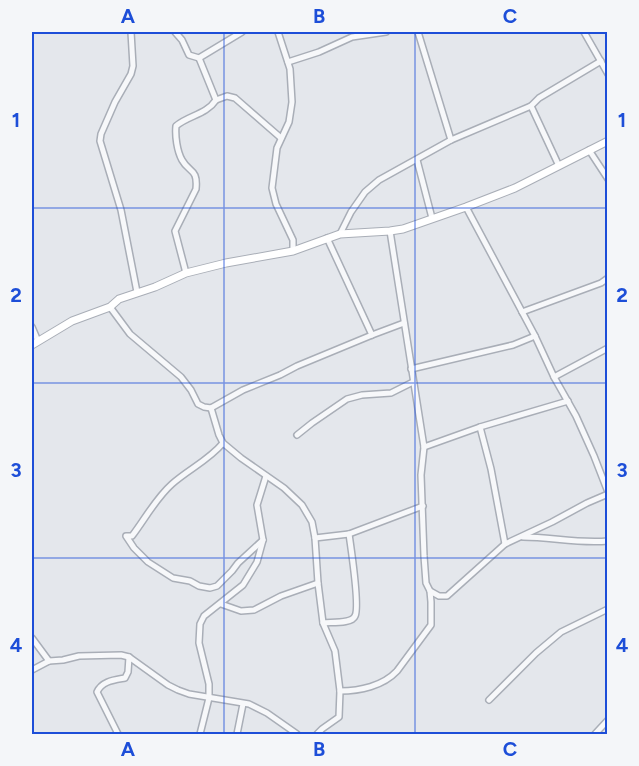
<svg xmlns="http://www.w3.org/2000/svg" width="639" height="766" font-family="Figtree,sans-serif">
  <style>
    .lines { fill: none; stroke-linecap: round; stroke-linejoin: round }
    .street-casing { stroke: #a9aeb7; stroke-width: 8 }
    .secondary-casing { stroke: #a9aeb7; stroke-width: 9 }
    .street { stroke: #f7f8fa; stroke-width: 5 }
    .secondary { stroke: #fff; stroke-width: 7 }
    .grid { fill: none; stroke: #1d4ed8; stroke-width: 1.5; stroke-opacity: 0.55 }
    .neatline { fill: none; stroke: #1d4ed8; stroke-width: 2 }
    .grid-label { font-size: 20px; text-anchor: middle; font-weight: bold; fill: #1d4ed8 }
  </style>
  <rect width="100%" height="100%" fill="#e4e7ec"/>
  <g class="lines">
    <defs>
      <g id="street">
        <polyline points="131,32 133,66 131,74 115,102 101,134 100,141 121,210 137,292"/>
        <polyline points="175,32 182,40 189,55 199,58 242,32"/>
        <polyline points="278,32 290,69 292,102 289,122 277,148 272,188 276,204 293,240 293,251"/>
        <polyline points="418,32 451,140"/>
        <polyline points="584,32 608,74"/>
        <polyline points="288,62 319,52 352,37 386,32"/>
        <polyline points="216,100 227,96 235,98 281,138"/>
        <polyline points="531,106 559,166"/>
        <polyline points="589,150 608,179"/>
        <polyline points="417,160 432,218"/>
        <polyline points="466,207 535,336 554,377 576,416 594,456 608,492"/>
        <polyline points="390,231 424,447 421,475 424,556 426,583 430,591 439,596 447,596 505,544 552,522 587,503 608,494"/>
        <polyline points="340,234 351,212 365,192 379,180 451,140 531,106 539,98 601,61"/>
        <polyline points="327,238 372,335"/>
        <path d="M186 273 175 231 196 189C198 168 189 173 182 160 177 151 175 136 176 126 189 115 206 115 216 100L199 58"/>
        <polyline points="110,307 130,334 181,377 191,390 198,404 204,407 211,408 243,390 280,375 297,366 372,335 404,323"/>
        <polyline points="522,312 601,283 608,278"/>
        <polyline points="32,327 38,341"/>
        <polyline points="411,369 513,345 535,336"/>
        <polyline points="554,377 608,348"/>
        <polyline points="211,408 219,435 223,443 241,458 284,488 302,505 312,522 315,538 318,583 323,623 335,651 340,691 339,717 322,729 317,734"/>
        <polyline points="480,427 568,401"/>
        <polyline points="297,435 312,423 347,399 362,395 391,393 413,382"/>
        <path d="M223 443C209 460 189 469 172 484 156 498 145 519 132 536H126L134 548 148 562 173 578 190 581 199 586 210 588 217 586 232 571 238 563 263 540"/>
        <polyline points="424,447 480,427 491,469 505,544"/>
        <path d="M523 537C551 537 579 544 608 541"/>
        <polyline points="315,538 349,534 423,506"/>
        <polyline points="221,604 241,611 254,610 281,596 318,583"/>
        <path d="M323 623C331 622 352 624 355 616 360 607 351 548 349 534"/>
        <polyline points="32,638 49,661"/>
        <polyline points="32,670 49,661 63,660 79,656 121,655 129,657 168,685 178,690 189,694 249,704 267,713 297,734"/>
        <path d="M340 691C360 691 383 686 397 671L431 625V602L430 591"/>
        <polyline points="489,700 536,653 561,632 608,609"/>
        <path d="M118 734 97 692C102 681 114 680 125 678L128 672 129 657"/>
        <polyline points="200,734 209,698 209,684 199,643 200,624 204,616 243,585 257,562 263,540 257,505 266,476"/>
        <polyline points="237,734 243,704"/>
        <polyline points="595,734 608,720"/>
      </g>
      <polyline id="secondary" points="32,345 72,321 110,307 119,299 155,287 186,273 226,263 293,251 340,234 390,231 403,229 466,207 515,188 608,141"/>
    </defs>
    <use href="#street" class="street-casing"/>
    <use href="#secondary" class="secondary-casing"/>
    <use href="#street" class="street"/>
    <use href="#secondary" class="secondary"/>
  </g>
  <path class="grid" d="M224 32V734M415 32V734M32 208H608M32 383H608M32 558H608"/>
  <rect width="639" height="766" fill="none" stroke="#f4f6f9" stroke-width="66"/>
  <rect x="33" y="33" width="573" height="700" class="neatline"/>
  <g class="grid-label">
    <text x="128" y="23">A</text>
    <text x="319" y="23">B</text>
    <text x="510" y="23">C</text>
    <text x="16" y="127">1</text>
    <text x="622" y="127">1</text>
    <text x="16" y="302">2</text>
    <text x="622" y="302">2</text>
    <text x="16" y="477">3</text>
    <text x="622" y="477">3</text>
    <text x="16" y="652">4</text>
    <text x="622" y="652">4</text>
    <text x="128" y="756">A</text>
    <text x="319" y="756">B</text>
    <text x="510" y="756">C</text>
  </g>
</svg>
